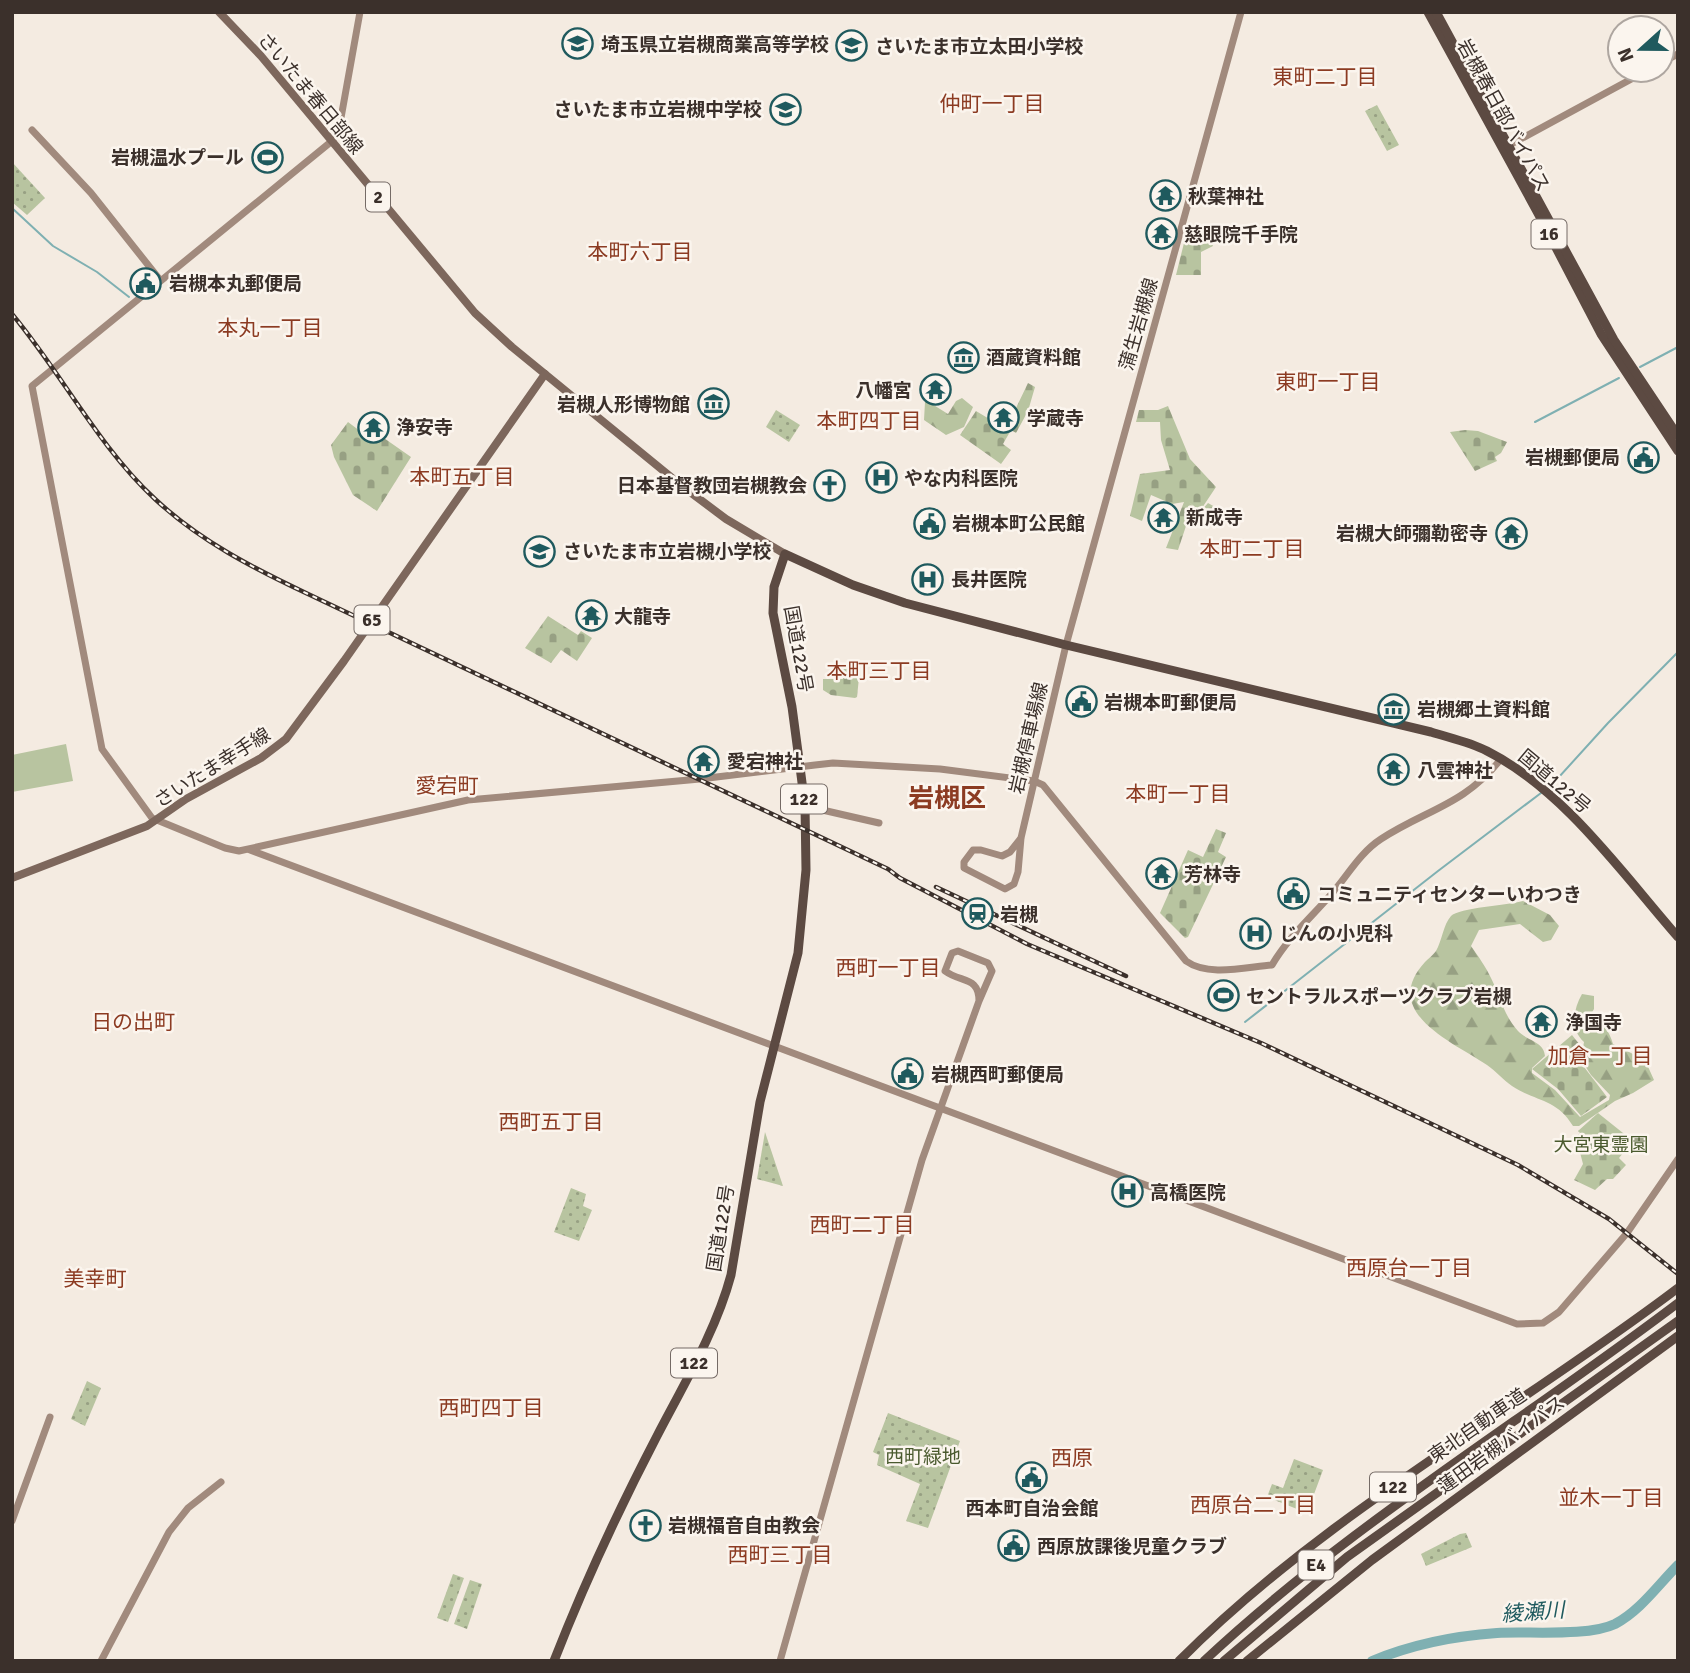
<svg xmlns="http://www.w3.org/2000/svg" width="1690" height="1673" font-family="Signika,'Noto Sans JP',sans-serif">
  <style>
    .grass { fill: #b8c4a0 }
    .forest { fill: url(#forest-firs) }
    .cemetery { fill: url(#cemetery-stones) }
    .park { fill: url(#park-dots) }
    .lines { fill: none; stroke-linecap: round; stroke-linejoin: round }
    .stream { stroke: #7fb0b2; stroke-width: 2 }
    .river { stroke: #7fb0b2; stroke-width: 10 }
    .secondary { stroke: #a18a7d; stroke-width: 7 }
    .primary { stroke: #7d675c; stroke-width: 8 }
    .highway { stroke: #5c4a42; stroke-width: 9 }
    .rail-casing { stroke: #3b302b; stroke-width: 4.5 }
    .rail { stroke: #fbf5ee; stroke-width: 2; stroke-dasharray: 5; stroke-linecap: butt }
    .labels { text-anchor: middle; stroke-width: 5; stroke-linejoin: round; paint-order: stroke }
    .shield { fill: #fbf5ee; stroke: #756b66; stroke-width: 2 }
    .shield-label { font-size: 18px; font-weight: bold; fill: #3b302b }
    .poi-label { font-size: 19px; font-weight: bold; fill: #3b302b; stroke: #fbf5ee; text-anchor: start }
    .street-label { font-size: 19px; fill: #3b302b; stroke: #fbf5ee }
    .park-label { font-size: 19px; fill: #4a5a2e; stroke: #fbf5ee }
    .neighbourhood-label { font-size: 21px; fill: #8c3b22; stroke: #fbf5ee }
    .water-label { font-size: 21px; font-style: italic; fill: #1f5a5e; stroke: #fbf5ee }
    .district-label { font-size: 26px; font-weight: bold; fill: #8c3b22; stroke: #fbf5ee }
  </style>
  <defs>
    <pattern id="forest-firs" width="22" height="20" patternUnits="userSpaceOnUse" patternTransform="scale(1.75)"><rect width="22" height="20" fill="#b8c4a0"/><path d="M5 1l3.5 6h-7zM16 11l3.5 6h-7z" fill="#97a083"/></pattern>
    <pattern id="cemetery-stones" width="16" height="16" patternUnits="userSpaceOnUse" patternTransform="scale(1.75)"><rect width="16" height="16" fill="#b8c4a0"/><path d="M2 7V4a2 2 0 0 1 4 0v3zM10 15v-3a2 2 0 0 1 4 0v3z" fill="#97a083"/></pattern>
    <pattern id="park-dots" width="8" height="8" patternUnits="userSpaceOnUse" patternTransform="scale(1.75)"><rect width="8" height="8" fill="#b8c4a0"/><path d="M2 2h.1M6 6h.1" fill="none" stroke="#97a083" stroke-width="1.8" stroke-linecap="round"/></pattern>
  </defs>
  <rect width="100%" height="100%" fill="#f4ebe1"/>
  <polygon class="grass" points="66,744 73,781 12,792 12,755"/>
  <g class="forest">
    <polygon points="930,396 934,399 932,404 948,414 956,401 962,398 973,407 964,427 946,435 924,420 925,402"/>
    <path d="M1523 901 1550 915 1559 926 1551 940 1543 942 1520 924 1479 930 1471 946C1478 956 1486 967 1491 978 1501 998 1503 1014 1518 1031 1527 1041 1544 1041 1545 1056L1532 1068V1073L1555 1090 1580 1117 1609 1100 1610 1095 1591 1075 1581 1060 1584 1042C1570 1029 1573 1010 1582 994L1594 996V1009L1590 1016C1603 1023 1609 1030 1613 1044L1645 1060 1654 1080 1633 1093 1615 1101 1579 1126H1573C1556 1098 1536 1102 1512 1086 1503 1080 1496 1071 1487 1065 1453 1042 1379 1012 1425 962 1428 959 1433 955 1436 951 1442 941 1443 925 1451 916 1459 908 1508 905 1523 901Z"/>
  </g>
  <g class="cemetery">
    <polygon points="1203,226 1213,246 1201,252 1201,275 1176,275 1186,235"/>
    <polygon points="1028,383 1035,387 1028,411 1016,433 1011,430 1003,444 1011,450 1001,464 960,435 976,411 1006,429"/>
    <polygon points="1168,406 1190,459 1216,487 1200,511 1189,502 1200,512 1208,503 1215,507 1199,524 1188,520 1178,550 1166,548 1184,502 1172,504 1151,495 1142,521 1130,516 1140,474 1170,470 1161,440 1160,422 1136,422 1139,410 1158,410"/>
    <polygon points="348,422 376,443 381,436 411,457 377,511 353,495 334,457 331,445"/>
    <polygon points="1465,430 1478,431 1507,442 1501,453 1495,457 1497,461 1475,471 1450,432"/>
    <polygon points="548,616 578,635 581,631 592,638 577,661 561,650 551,663 525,648"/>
    <polygon points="842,664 860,668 857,697 855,698 831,695 823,690 823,679 843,679"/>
    <polygon points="1216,829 1226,833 1218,852 1226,857 1188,937 1185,938 1160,913 1188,850 1203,857"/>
    <polygon points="1572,1035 1580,1045 1578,1059 1607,1097 1581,1116 1558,1089 1532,1069"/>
    <polygon points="1598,1113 1633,1141 1619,1158 1626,1165 1613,1179 1607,1179 1595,1190 1574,1180 1583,1164 1576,1137 1580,1133 1578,1131"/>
  </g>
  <g class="park">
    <polygon points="1377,105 1399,145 1387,151 1365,111"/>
    <polygon points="12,162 45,198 27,215 12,202"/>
    <polygon points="776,410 800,425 789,442 766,427"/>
    <polygon points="765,1132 783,1186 757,1179"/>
    <polygon points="571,1188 586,1194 583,1206 592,1210 579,1241 554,1232"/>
    <polygon points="87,1381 101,1388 85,1426 71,1419"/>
    <polygon points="888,1413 960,1441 928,1528 906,1521 920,1484 877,1465 879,1455 873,1452"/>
    <polygon points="1294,1459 1323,1470 1307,1513 1267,1497 1272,1484 1283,1488"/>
    <polygon points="1466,1533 1472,1547 1426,1566 1421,1554 1460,1534"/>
    <polygon points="453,1574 464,1578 448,1622 437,1618"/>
    <polygon points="470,1580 482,1584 467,1629 454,1624"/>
  </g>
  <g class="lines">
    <g class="stream">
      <polyline points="12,208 53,246 97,272 129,297"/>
      <polyline points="1640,367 1678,347"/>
      <polyline points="1535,422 1619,378"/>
      <polyline points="1549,788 1608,723 1678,652"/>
      <polyline points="1245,1022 1438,871 1541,793"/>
    </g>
    <path class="river" d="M1372 1661C1413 1644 1453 1636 1497 1633 1528 1631 1588 1637 1615 1624 1640 1611 1658 1585 1678 1565"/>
    <g class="secondary">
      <path d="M360 12 339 129 332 141 32 386 102 749 152 818 225 848 239 851 468 800 700 779 815 765 833 763 940 769 1034 781 1043 785 1186 961C1208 977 1246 967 1272 965 1288 937 1313 916 1334 891 1349 873 1361 852 1381 839 1427 809 1463 806 1501 759"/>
      <polyline points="1662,62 1678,54"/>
      <polyline points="32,130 91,193 160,280"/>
      <polyline points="1504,148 1648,70"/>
      <polyline points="805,806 879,823"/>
      <polyline points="1021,838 1010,852 1002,856 981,850 973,850 964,862 964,868 1005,889 1014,884 1018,872 1021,838 1066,645 1241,12"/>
      <polyline points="250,850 1517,1324 1543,1323 1559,1312 1627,1233 1678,1159"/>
      <polyline points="12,1521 50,1417"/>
      <polyline points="101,1661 169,1532 188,1508 221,1482"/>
      <path d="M780 1661 922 1160 979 1001 992 971 988 963 958 951 952 953 945 971C961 983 979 976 979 1001"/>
    </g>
    <g class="primary">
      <polyline points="219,12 261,56 475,313 512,347 682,486 726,519 785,554"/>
      <polyline points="12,878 147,826 186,799 261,758 286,739 344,661 545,374"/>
    </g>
    <g class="highway">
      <polyline points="1428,12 1539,215 1601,334 1678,451"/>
      <polyline points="1436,12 1614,340 1678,436"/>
      <path d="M554 1661C584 1584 619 1509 657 1436 684 1384 716 1331 731 1275L760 1102 798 953 806 870 805 806 800 767 792 707 773 613 774 587 785 554 853 585 905 603 1066 645 1431 732C1450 738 1470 742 1487 751 1564 790 1622 873 1678 937"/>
      <path d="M1179 1661C1326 1513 1513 1413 1678 1288"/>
      <path d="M1204 1661C1349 1525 1520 1423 1678 1303"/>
      <polyline points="1224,1661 1347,1557 1678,1321"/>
      <polyline points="1247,1661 1372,1560 1678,1336"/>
    </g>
    <defs>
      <g id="rail">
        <path d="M12 314C62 374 98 446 155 499 200 541 253 568 308 594L888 869 900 878 1027 944 1261 1043 1518 1165 1609 1219 1678 1274"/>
        <polyline points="936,887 1126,976"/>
      </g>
    </defs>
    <use href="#rail" class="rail-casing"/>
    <use href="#rail" class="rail"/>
  </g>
  <defs>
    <symbol id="school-ring" viewBox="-11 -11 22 22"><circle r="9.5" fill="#fbf5ee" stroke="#1f5a5e" stroke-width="1.5"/><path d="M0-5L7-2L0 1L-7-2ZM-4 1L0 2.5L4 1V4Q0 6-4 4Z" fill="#1f5a5e"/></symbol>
    <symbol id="stadium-ring" viewBox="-11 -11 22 22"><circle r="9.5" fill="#fbf5ee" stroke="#1f5a5e" stroke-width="1.5"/><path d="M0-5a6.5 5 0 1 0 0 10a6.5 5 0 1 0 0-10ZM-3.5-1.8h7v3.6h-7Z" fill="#1f5a5e"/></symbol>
    <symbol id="temple-ring" viewBox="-11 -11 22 22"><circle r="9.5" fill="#fbf5ee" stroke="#1f5a5e" stroke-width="1.5"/><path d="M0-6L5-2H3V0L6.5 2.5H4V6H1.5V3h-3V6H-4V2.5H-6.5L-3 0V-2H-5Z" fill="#1f5a5e"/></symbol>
    <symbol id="civic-ring" viewBox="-11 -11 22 22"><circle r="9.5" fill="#fbf5ee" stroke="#1f5a5e" stroke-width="1.5"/><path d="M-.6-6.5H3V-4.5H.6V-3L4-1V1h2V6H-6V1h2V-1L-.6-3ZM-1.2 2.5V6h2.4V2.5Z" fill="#1f5a5e"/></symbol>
    <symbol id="museum-ring" viewBox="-11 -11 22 22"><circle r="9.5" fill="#fbf5ee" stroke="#1f5a5e" stroke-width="1.5"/><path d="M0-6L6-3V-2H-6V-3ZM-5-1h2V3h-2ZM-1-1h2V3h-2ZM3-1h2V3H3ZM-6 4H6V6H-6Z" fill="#1f5a5e"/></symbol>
    <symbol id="hospital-ring" viewBox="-11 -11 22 22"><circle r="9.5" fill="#fbf5ee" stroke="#1f5a5e" stroke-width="1.5"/><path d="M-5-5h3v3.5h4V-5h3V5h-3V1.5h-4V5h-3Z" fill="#1f5a5e"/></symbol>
    <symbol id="church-ring" viewBox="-11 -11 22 22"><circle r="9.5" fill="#fbf5ee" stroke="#1f5a5e" stroke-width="1.5"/><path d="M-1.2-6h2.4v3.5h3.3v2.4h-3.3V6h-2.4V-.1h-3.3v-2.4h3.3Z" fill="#1f5a5e"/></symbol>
    <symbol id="station-ring" viewBox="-11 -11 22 22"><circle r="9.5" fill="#fbf5ee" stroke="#1f5a5e" stroke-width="1.5"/><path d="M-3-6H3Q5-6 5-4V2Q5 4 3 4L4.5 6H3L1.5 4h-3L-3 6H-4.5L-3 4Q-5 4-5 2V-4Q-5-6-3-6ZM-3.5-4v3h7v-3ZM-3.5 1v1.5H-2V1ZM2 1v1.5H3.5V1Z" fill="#1f5a5e"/></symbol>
  </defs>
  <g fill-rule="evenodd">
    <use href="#school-ring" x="560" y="26" width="35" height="35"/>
    <use href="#school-ring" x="834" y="28" width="35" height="35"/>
    <use href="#school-ring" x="768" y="92" width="35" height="35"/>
    <use href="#stadium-ring" x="250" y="140" width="35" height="35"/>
    <use href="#temple-ring" x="1148" y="178" width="35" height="35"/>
    <use href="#temple-ring" x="1144" y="216" width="35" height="35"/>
    <use href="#civic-ring" x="128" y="266" width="35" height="35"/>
    <use href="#museum-ring" x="946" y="340" width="35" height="35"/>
    <use href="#temple-ring" x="918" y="372" width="35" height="35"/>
    <use href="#museum-ring" x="696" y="386" width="35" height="35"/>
    <use href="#temple-ring" x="986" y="400" width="35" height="35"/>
    <use href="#temple-ring" x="356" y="410" width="35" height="35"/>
    <use href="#civic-ring" x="1626" y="440" width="35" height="35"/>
    <use href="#hospital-ring" x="864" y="460" width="35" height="35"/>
    <use href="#church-ring" x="812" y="468" width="35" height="35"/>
    <use href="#temple-ring" x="1146" y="500" width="35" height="35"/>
    <use href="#civic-ring" x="912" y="506" width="35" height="35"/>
    <use href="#temple-ring" x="1494" y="516" width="35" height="35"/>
    <use href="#school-ring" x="522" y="534" width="35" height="35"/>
    <use href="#hospital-ring" x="910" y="562" width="35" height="35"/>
    <use href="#temple-ring" x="574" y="598" width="35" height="35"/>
    <use href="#civic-ring" x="1064" y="684" width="35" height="35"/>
    <use href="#museum-ring" x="1376" y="692" width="35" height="35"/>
    <use href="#temple-ring" x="686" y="744" width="35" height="35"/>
    <use href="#temple-ring" x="1376" y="752" width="35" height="35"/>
    <use href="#temple-ring" x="1144" y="856" width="35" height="35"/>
    <use href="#civic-ring" x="1276" y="876" width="35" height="35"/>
    <use href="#station-ring" x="960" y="896" width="35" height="35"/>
    <use href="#hospital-ring" x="1238" y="916" width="35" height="35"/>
    <use href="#stadium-ring" x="1206" y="978" width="35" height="35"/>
    <use href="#temple-ring" x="1524" y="1004" width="35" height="35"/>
    <use href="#civic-ring" x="890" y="1056" width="35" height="35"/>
    <use href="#hospital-ring" x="1110" y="1174" width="35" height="35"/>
    <use href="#civic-ring" x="1014" y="1460" width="35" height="35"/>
    <use href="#church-ring" x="628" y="1508" width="35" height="35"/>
    <use href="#civic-ring" x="996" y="1528" width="35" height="35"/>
  </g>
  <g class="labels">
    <g class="shield">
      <rect x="366" y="182.5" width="24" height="29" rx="5"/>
      <rect x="1531.5" y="219.5" width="35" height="29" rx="5"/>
      <rect x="354.5" y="605.5" width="35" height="29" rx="5"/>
      <rect x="781" y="784.5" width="46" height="29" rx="5"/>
      <rect x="671" y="1348.5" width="46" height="29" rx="5"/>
      <rect x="1370" y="1472.5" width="46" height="29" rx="5"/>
      <rect x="1298.5" y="1550.5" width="35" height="29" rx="5"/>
    </g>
    <g class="shield-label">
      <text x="378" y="203">2</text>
      <text x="1549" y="240">16</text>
      <text x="372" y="626">65</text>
      <text x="804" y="805">122</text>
      <text x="694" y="1369">122</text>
      <text x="1393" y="1493">122</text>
      <text x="1316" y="1571">E4</text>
    </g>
    <g class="poi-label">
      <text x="601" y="51">埼玉県立岩槻商業高等学校</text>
      <text x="875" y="53">さいたま市立太田小学校</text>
      <text x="762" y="116" text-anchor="end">さいたま市立岩槻中学校</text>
      <text x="244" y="164" text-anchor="end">岩槻温水プール</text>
      <text x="1188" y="203">秋葉神社</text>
      <text x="1184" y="241">慈眼院千手院</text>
      <text x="169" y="290">岩槻本丸郵便局</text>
      <text x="986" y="364">酒蔵資料館</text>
      <text x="912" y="397" text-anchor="end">八幡宮</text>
      <text x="690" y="411" text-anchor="end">岩槻人形博物館</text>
      <text x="1027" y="425">学蔵寺</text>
      <text x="396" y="434">浄安寺</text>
      <text x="1620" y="464" text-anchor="end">岩槻郵便局</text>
      <text x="904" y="485">やな内科医院</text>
      <text x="807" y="492" text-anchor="end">日本基督教団岩槻教会</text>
      <text x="1186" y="524">新成寺</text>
      <text x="952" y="530">岩槻本町公民館</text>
      <text x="1488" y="540" text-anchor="end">岩槻大師彌勒密寺</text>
      <text x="563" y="558">さいたま市立岩槻小学校</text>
      <text x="951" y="586">長井医院</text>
      <text x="614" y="623">大龍寺</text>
      <text x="1104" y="709">岩槻本町郵便局</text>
      <text x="1417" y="716">岩槻郷土資料館</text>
      <text x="727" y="768">愛宕神社</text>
      <text x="1417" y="777">八雲神社</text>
      <text x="1184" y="881">芳林寺</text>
      <text x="1317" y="901">コミュニティセンターいわつき</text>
      <text x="1000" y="921">岩槻</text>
      <text x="1279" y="940">じんの小児科</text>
      <text x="1246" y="1003">セントラルスポーツクラブ岩槻</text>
      <text x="1565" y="1029">浄国寺</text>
      <text x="931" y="1081">岩槻西町郵便局</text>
      <text x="1150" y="1199">高橋医院</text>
      <text x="1032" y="1515" text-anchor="middle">西本町自治会館</text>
      <text x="668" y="1532">岩槻福音自由教会</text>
      <text x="1037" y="1553">西原放課後児童クラブ</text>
    </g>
    <g class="street-label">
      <text transform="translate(311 93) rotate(50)" y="7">さいたま春日部線</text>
      <text transform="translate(1504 115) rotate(61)" y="7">岩槻春日部バイパス</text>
      <text transform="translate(1138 324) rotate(-74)" y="7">蒲生岩槻線</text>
      <text transform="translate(799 649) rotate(80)" y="7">国道122号</text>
      <text transform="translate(1028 738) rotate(-77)" y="7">岩槻停車場線</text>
      <text transform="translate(212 767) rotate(-32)" y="7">さいたま幸手線</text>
      <text transform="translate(1555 781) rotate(40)" y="7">国道122号</text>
      <text transform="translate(720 1228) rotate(-81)" y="7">国道122号</text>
      <text transform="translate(1477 1425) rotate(-35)" y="7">東北自動車道</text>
      <text transform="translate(1501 1444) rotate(-36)" y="7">蓮田岩槻バイパス</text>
    </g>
    <g class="park-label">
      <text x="1601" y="1151">大宮東霊園</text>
      <text x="923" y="1463">西町緑地</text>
    </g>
    <g class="neighbourhood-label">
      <text x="1325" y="84">東町二丁目</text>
      <text x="992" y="111">仲町一丁目</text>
      <text x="640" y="259">本町六丁目</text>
      <text x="270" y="335">本丸一丁目</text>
      <text x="1328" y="389">東町一丁目</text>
      <text x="869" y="428">本町四丁目</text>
      <text x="462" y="484">本町五丁目</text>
      <text x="1252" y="556">本町二丁目</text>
      <text x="879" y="678">本町三丁目</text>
      <text x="447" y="793">愛宕町</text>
      <text x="1178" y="801">本町一丁目</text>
      <text x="888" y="975">西町一丁目</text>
      <text x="133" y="1029">日の出町</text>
      <text x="1600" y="1063">加倉一丁目</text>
      <text x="551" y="1129">西町五丁目</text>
      <text x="862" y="1232">西町二丁目</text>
      <text x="1409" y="1275">西原台一丁目</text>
      <text x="95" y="1286">美幸町</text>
      <text x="491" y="1415">西町四丁目</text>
      <text x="1072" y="1465">西原</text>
      <text x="1611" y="1505">並木一丁目</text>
      <text x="1253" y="1512">西原台二丁目</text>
      <text x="780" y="1562">西町三丁目</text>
    </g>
    <g class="water-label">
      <text transform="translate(1533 1612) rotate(-4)" y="7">綾瀬川</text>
    </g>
    <g class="district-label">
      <text x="947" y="807">岩槻区</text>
    </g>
  </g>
  <rect width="1690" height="1673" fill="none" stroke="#3b302b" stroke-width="28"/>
  <g transform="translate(1641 49) rotate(249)"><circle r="33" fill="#fbf5ee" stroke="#aea6a0" stroke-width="2"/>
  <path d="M0-5L12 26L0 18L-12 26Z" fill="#1f5a5e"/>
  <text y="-10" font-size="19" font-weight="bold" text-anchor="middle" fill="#3b302b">N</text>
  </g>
</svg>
